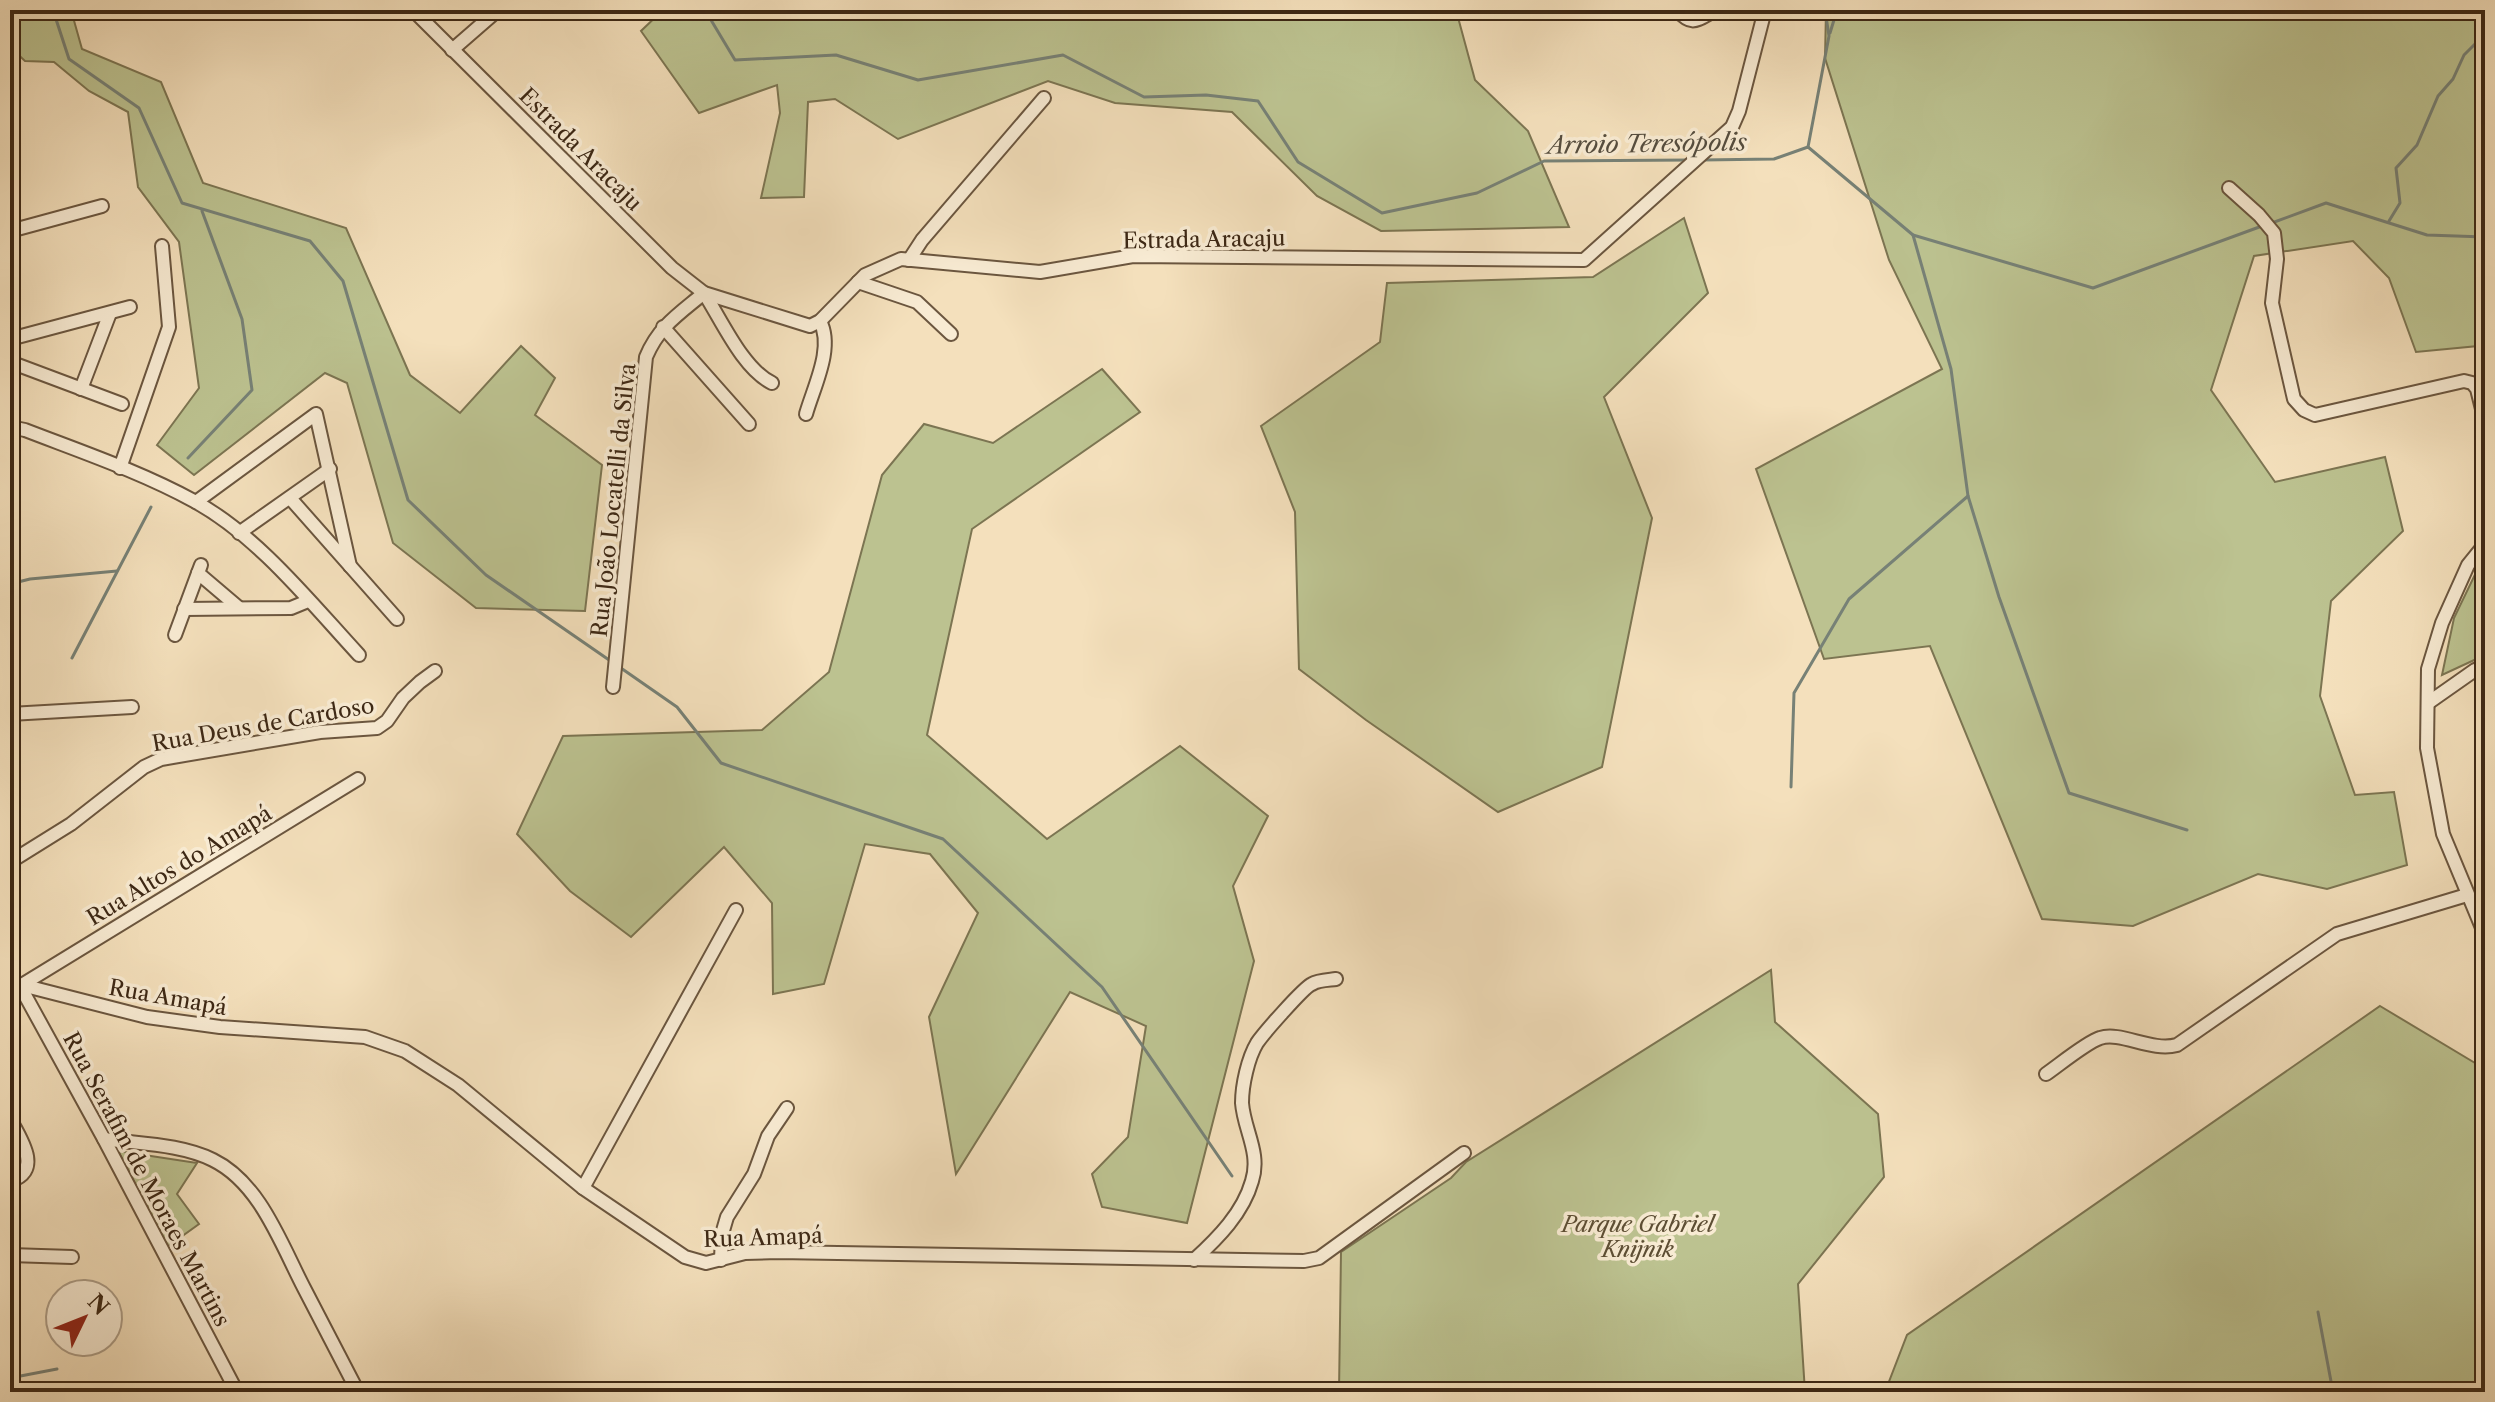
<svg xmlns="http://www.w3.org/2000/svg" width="2495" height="1402" font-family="'Libre Caslon Text',serif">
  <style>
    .green { fill: #bcc290; stroke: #7c7552; stroke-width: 2 }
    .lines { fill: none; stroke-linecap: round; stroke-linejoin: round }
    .stream { stroke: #778176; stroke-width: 3 }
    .minor-casing { stroke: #6b563f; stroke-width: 16 }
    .minor { stroke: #f8ebd3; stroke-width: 12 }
    .labels { text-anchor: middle; stroke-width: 7; stroke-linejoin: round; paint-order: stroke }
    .street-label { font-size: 22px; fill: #3d2815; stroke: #f8ebd3 }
    .park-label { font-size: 22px; font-style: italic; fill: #5d4e34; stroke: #f8ebd3 }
    .water-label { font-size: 24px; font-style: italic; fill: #554d3e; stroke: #f8ebd3 }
  </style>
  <rect width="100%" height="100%" fill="#f4e0bc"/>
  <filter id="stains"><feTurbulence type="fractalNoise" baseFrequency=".0025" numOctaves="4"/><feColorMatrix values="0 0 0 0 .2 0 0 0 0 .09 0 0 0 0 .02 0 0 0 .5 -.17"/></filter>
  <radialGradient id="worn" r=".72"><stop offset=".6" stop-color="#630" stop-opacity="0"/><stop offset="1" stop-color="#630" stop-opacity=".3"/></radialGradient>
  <g class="green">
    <polygon points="10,10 71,10 82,49 161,82 203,183 346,228 410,375 460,413 521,346 555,378 535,415 602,465 585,611 476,608 393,543 347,383 325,373 194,475 157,445 199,388 179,242 138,187 128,112 89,91 54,62 25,61 10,47"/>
    <polygon points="663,10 1456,10 1475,80 1528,131 1569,227 1381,231 1317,196 1232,112 1115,103 1048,81 898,139 835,99 808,102 804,197 761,198 780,113 777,85 699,113 641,31"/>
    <polygon points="1826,10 2485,11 2485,322 2478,346 2416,352 2389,278 2353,241 2254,256 2211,390 2275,482 2385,457 2403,531 2331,601 2320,696 2355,795 2394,792 2407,865 2327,889 2258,874 2133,926 2042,919 1930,646 1824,659 1756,469 1942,369 1889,260 1825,58"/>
    <polygon points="1684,218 1708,293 1604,397 1652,518 1602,767 1498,812 1366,720 1299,669 1295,512 1261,426 1380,342 1387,283 1593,277"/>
    <polygon points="1102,369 1140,412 972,529 927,735 1047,839 1180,746 1268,816 1233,886 1254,961 1187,1223 1102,1207 1092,1174 1128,1137 1146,1026 1070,992 956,1174 929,1017 978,913 930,854 865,844 824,984 773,994 772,903 724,847 631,937 570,891 517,834 563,736 762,730 829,672 882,475 924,424 993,443"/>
    <polygon points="2483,558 2485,655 2442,675 2454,618"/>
    <polygon points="1771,970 1775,1022 1878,1114 1884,1177 1798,1284 1805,1392 1339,1392 1341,1252 1451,1178 1466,1162"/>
    <polygon points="2380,1006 2485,1069 2485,1392 1885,1392 1907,1335"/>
    <polygon points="118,1151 197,1163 177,1194 199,1224 167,1247"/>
  </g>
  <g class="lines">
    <g class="stream">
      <polyline points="53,10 69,59 139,108 182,203 310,241 343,281 408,500 486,575 612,662"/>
      <polyline points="705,10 735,60 836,55 918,80 1063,55 1144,97 1206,95 1258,101 1298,162 1382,213 1477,193 1544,161 1690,160"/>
      <polyline points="1830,33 1837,10"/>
      <polyline points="1808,147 1829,36 1825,10"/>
      <polyline points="1702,160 1774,159 1808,147 1913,235 2093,288 2262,226"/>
      <polyline points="2389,221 2400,203 2396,168 2417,145 2438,96 2453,79 2464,55 2485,34"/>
      <polyline points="2269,224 2326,203 2427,235 2485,237"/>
      <polyline points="1913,235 1951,369 1968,496 1999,597 2069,793 2187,830"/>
      <polyline points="188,458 252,390 242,319 202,211"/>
      <polyline points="10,584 30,579 117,571"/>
      <polyline points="72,658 151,507"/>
      <polyline points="618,666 677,707 721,763 943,839 1102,987 1232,1176"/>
      <polyline points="1791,787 1794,693 1849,599 1968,496"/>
      <polyline points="2318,1312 2333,1392"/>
      <polyline points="10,1378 57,1369"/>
    </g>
    <defs>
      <g id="minor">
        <polyline points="413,10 672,268 704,293 810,326 820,321 865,275 901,259 1040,272 1133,256 1584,260 1732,127 1739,111 1765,10"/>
        <path d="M1677 10C1693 28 1697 19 1716 10"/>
        <polyline points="452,50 498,10"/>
        <polyline points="2229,188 2259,215 2274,233 2277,259 2272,303 2294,399 2304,410 2315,415 2464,381 2472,383 2477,389 2485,421"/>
        <polyline points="10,231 102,206"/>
        <polyline points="909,260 922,240 1044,98"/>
        <polyline points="858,282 917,302 951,334"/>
        <path d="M704 293C722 321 743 369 772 383"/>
        <polyline points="663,327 749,424"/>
        <polyline points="10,339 130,307"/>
        <polyline points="10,362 122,404"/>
        <polyline points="81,389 110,313"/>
        <path d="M806 414C814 386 834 348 820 321"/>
        <path d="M10 427 25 430C82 452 141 472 194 501 257 535 311 603 359 655"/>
        <polyline points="120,468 169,327 162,246"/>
        <polyline points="290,498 397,619"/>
        <polyline points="196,502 316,414 350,566"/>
        <polyline points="239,533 330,469"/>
        <polyline points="2485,544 2468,565 2442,623 2428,669 2427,748 2443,834 2485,935"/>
        <polyline points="198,573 238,607"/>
        <polyline points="184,609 291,608 308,601"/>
        <polyline points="175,635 201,565"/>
        <path d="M613 687 646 357C659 326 679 314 704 293"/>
        <polyline points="2428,703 2475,670 2485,666"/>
        <polyline points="10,714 132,707"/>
        <polyline points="10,862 71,824 144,767 161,759 320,732 377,728 387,721 403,698 420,682 435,671"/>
        <polyline points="10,982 147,1017 220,1027 365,1037 405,1051 458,1085 583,1188 685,1257 706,1263 745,1253 778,1252 1304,1261 1319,1258 1464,1153"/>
        <path d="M2046 1074C2059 1065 2087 1042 2100 1038 2121 1031 2151 1052 2177 1045L2337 934 2467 895"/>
        <path d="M10 1119C21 1139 43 1171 10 1181"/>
        <path d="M104 1139C139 1144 181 1144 213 1160 260 1183 281 1244 304 1288 322 1323 340 1357 358 1392"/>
        <polyline points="583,1188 736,910"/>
        <polyline points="10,1255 72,1257"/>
        <polyline points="721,1260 722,1234 727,1217 754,1174 768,1136 787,1108"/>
        <path d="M1194 1260C1218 1238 1243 1213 1252 1181 1261 1153 1244 1130 1242 1103 1242 1085 1248 1058 1257 1043 1263 1034 1304 987 1312 984 1318 980 1329 980 1336 979"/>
        <polyline points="237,1392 104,1139 20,986 358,779"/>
      </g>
    </defs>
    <use href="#minor" class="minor-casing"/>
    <use href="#minor" class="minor"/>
  </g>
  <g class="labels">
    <g class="street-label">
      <text transform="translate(581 149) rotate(45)" y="8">Estrada Aracaju</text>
      <text transform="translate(1204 239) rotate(-1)" y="8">Estrada Aracaju</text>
      <text transform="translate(613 500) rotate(-84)" y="8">Rua João Locatelli da Silva</text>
      <text transform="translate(263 724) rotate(-10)" y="8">Rua Deus de Cardoso</text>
      <text transform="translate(179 865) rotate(-31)" y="8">Rua Altos do Amapá</text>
      <text transform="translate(168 997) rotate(10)" y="8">Rua Amapá</text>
      <text transform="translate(147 1179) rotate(62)" y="8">Rua Serafim de Moraes Martins</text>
      <text transform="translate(763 1237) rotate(-2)" y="8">Rua Amapá</text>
    </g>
    <g class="park-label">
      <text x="1638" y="1232">Parque Gabriel<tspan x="1638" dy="25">Knijnik</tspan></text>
    </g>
    <g class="water-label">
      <text transform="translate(1647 144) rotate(-1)" y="8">Arroio Teresópolis</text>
    </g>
  </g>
  <rect width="2495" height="1402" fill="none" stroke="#f4e0bc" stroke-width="40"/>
  <rect x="12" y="12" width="2471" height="1378" fill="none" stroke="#3d2815" stroke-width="4"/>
  <rect x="20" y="20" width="2455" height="1362" fill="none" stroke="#3d2815" stroke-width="2"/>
  <g transform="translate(84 1318) rotate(47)"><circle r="38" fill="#f8ebd3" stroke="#ad9d87" stroke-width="2"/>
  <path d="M0-6L14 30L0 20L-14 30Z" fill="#8f2418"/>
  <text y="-12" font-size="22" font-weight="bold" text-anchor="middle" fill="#3d2815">N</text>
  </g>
  <rect width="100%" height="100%" filter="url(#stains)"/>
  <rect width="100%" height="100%" fill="url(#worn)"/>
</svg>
